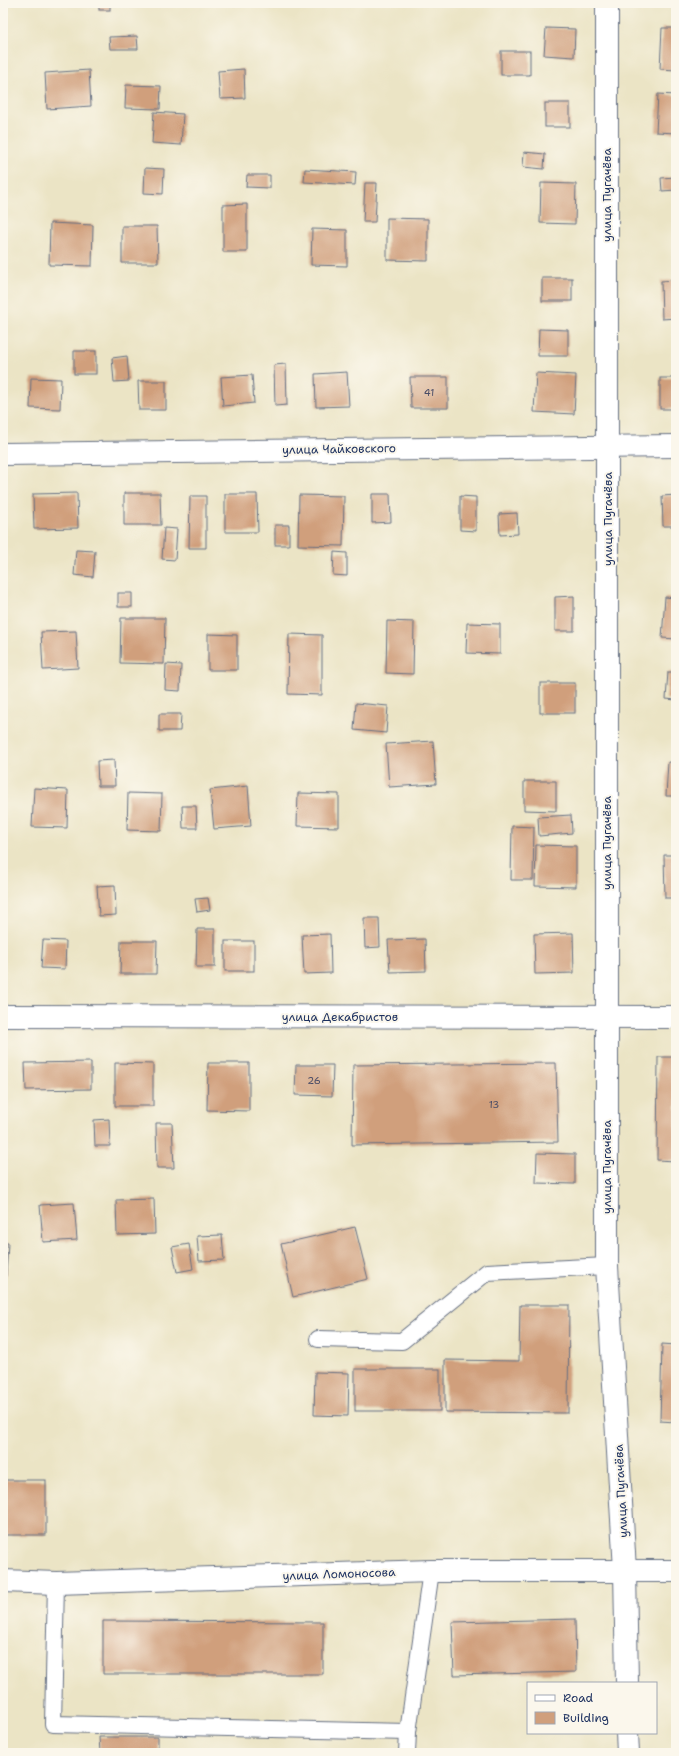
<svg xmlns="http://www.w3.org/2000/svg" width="679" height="1756" font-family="'Shantell Sans',sans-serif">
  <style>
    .building { fill: #d09f7c }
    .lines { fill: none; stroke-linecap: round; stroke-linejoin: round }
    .service-casing { stroke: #646e82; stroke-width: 18 }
    .minor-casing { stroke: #646e82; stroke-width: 24 }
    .tertiary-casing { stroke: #646e82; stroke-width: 24 }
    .service { stroke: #fff; stroke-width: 16 }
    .minor { stroke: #fff; stroke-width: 22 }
    .tertiary { stroke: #fff; stroke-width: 22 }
    .labels { text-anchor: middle; stroke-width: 4; stroke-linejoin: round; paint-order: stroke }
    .number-label { font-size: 10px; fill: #484b66 }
    .street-label { font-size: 12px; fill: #1b2f5e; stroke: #fbf7ec }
  </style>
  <rect width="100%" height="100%" fill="#fbf7ec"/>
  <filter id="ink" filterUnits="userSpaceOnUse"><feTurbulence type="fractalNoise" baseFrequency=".025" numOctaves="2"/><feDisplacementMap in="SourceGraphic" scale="8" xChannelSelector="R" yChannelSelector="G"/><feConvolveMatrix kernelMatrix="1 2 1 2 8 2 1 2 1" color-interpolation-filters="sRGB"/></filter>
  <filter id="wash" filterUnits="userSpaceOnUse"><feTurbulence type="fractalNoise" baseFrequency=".012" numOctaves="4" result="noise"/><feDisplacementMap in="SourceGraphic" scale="16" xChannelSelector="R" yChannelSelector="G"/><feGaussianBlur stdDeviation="0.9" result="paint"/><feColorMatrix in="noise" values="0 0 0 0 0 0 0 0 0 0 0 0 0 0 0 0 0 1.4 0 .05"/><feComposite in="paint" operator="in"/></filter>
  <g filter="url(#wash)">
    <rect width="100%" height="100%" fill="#ebe4c5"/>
    <g id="blocks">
      <g class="building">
        <rect x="99" y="3" width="11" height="7"/>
        <polygon points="546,28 575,29 574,57 544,55"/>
        <polygon points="662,28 676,28 676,70 660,69"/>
        <polygon points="137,36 138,49 110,49 109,37"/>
        <rect x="501" y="51" width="29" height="24"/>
        <polygon points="244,69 245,98 220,99 218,71"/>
        <polygon points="89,70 91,106 47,109 45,73"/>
        <polygon points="126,85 161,86 160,109 125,108"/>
        <polygon points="658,94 676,95 676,133 656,132"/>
        <rect x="545" y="103" width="25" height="24"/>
        <polygon points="154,112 183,114 181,145 152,143"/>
        <polygon points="524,152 545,154 544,169 523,167"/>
        <polygon points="145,168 164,169 163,194 144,193"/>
        <polygon points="305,169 356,172 355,185 304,182"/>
        <polygon points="247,175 270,175 270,188 246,187"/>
        <polygon points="676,177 676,190 662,191 661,178"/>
        <polygon points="365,183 377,183 375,222 363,222"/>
        <polygon points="541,183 576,184 575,224 540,223"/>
        <polygon points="247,204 247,252 223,252 223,205"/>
        <polygon points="387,218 428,219 428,261 387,260"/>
        <polygon points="50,223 93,225 92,266 49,265"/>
        <polygon points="122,226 157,226 158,263 122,263"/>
        <polygon points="312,229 347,230 347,266 311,265"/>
        <rect x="542" y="278" width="30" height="23"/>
        <polygon points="676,280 676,318 662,319 661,281"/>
        <polygon points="539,329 568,330 568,356 538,356"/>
        <rect x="74" y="351" width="22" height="23"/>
        <polygon points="127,356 129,381 114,382 112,358"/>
        <polygon points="286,364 287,405 275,406 274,365"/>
        <polygon points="347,372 349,406 316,407 315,374"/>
        <polygon points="536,373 576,375 574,414 534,412"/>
        <polygon points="252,375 254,403 223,406 221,377"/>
        <polygon points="410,377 448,377 448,408 411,408"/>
        <polygon points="31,378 61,379 60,409 30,408"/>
        <rect x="660" y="378" width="16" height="31"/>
        <polygon points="138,381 166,381 166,410 139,410"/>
        <polygon points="77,493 78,528 34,529 33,494"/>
        <polygon points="124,493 160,493 161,525 124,525"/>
        <polygon points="225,494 257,494 258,532 225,532"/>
        <polygon points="372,494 390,494 391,522 372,523"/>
        <polygon points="299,495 344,496 343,546 298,545"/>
        <polygon points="676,495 676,526 663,526 662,496"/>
        <polygon points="190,496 206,496 206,548 189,548"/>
        <polygon points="460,496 476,497 476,531 460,530"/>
        <polygon points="517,513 518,534 500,535 499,514"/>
        <rect x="275" y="525" width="14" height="20"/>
        <polygon points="164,528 177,529 175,560 162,559"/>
        <polygon points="76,550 95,551 93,577 74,575"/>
        <polygon points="334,552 347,553 347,576 333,575"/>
        <rect x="118" y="593" width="14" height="14"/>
        <polygon points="574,596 574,631 555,631 555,597"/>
        <polygon points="665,597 676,598 676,639 662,638"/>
        <polygon points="121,618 165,618 164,664 120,663"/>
        <polygon points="387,621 414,622 413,674 386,673"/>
        <polygon points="467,623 500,624 500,654 466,653"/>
        <polygon points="76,631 78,668 43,670 41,632"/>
        <polygon points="208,634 237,635 237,670 208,670"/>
        <polygon points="289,634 322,635 322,695 288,694"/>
        <polygon points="166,664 181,665 180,691 165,690"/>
        <polygon points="668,672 676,672 676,700 666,699"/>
        <rect x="540" y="683" width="35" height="30"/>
        <polygon points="356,703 388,706 386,733 354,730"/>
        <polygon points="159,714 181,714 180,731 159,731"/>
        <polygon points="433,741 436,784 389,787 386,744"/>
        <polygon points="114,760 115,786 98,786 97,761"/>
        <polygon points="668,762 676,763 676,796 666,796"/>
        <polygon points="524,781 556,781 556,811 524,810"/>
        <polygon points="248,786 251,826 214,829 210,790"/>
        <polygon points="34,788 68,790 67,828 32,827"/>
        <polygon points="128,793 162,794 161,831 127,830"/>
        <polygon points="298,793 339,794 339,827 297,826"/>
        <polygon points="182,806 196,806 197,828 183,828"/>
        <polygon points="571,815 572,833 539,836 538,817"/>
        <polygon points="512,826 534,827 533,880 511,880"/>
        <polygon points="536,845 576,846 576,887 535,886"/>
        <polygon points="664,855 676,855 676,898 665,898"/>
        <polygon points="115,885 116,915 99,916 97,886"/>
        <polygon points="208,898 210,910 197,912 195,899"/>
        <polygon points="364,918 379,918 380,947 365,948"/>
        <polygon points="197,929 215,929 215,967 196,967"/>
        <polygon points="573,933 574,973 535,974 534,934"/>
        <polygon points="330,934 331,973 304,974 302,935"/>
        <polygon points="425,939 426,971 390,972 388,940"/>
        <polygon points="43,940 66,941 65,969 41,968"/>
        <polygon points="121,941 157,941 156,974 120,974"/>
        <rect x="225" y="941" width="29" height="30"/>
        <polygon points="658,1057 676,1057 676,1161 657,1160"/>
        <polygon points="91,1062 91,1089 26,1090 25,1063"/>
        <polygon points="115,1063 153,1064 153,1106 115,1106"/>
        <polygon points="208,1063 249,1063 249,1111 207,1110"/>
        <polygon points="556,1063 558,1142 352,1145 353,1065"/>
        <polygon points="296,1065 333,1065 332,1096 295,1095"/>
        <polygon points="109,1119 110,1146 95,1146 94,1120"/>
        <polygon points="156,1123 172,1123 174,1168 157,1168"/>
        <polygon points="537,1153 575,1154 575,1184 536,1183"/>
        <polygon points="154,1199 155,1234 117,1235 116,1200"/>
        <polygon points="74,1203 77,1240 43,1242 40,1205"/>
        <polygon points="355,1227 368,1279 293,1297 281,1244"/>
        <polygon points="222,1235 224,1260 199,1261 197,1236"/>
        <polygon points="3,1243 8,1243 6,1276 3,1276"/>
        <polygon points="189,1244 193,1269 177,1272 172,1247"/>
        <polygon points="520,1305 569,1305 568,1413 445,1412 445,1360 519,1361"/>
        <polygon points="662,1344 676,1345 676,1422 660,1421"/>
        <rect x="355" y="1369" width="85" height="42"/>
        <polygon points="315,1372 349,1373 348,1416 314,1415"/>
        <rect x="3" y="1480" width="43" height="55"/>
        <polygon points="575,1619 576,1672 454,1675 452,1622"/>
        <polygon points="103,1621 323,1622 323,1674 103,1674"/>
        <polygon points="99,1737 158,1737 158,1753 100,1753"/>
      </g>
    </g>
  </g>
  <g filter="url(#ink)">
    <use href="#blocks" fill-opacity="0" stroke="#646e82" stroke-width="1"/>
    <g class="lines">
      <defs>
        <g id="service">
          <polyline points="318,1339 402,1341 487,1272 607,1266"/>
          <polyline points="56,1583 53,1724 408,1732"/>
          <polyline points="407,1753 408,1732 431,1571"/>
        </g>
        <g id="minor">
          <polyline points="3,454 676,446"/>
          <polyline points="3,1016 676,1017"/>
          <polyline points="3,1581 56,1583 431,1571 676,1571"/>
        </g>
        <g id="tertiary">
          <polyline points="607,3 607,1266 625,1570 627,1683"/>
          <polyline points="627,1733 628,1753"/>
        </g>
      </defs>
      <use href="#service" class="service-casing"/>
      <use href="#minor" class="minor-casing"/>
      <use href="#tertiary" class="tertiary-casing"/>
      <use href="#service" class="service"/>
      <use href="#minor" class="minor"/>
      <use href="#tertiary" class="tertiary"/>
    </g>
  </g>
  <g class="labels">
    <g class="number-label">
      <text x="429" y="396">41</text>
      <text x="314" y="1084">26</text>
      <text x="494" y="1108">13</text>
    </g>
    <g class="street-label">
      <text transform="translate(607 195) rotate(-90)" y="4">улица Пугачёва</text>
      <text transform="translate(339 449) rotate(-1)" y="4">улица Чайковского</text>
      <text transform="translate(608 519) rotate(-90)" y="4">улица Пугачёва</text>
      <text transform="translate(607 843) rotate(-90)" y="4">улица Пугачёва</text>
      <text x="340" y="1021">улица Декабристов</text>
      <text transform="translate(607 1167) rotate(-90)" y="4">улица Пугачёва</text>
      <text transform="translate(621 1491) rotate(-93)" y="4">улица Пугачёва</text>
      <text transform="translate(339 1574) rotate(-2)" y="4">улица Ломоносова</text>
    </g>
  </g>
  <rect width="679" height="1756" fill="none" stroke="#fbf7ec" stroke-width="16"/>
  <rect x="527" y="1682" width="130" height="52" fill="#fbf7ec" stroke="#a1a7b3"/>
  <rect x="535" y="1695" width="20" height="6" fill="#ffffff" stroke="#a1a7b3"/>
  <text x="563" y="1702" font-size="12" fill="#1b2f5e">Road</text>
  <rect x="535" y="1712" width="20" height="12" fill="#d09f7c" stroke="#a1a7b3"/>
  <text x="563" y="1722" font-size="12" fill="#1b2f5e">Building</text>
</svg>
